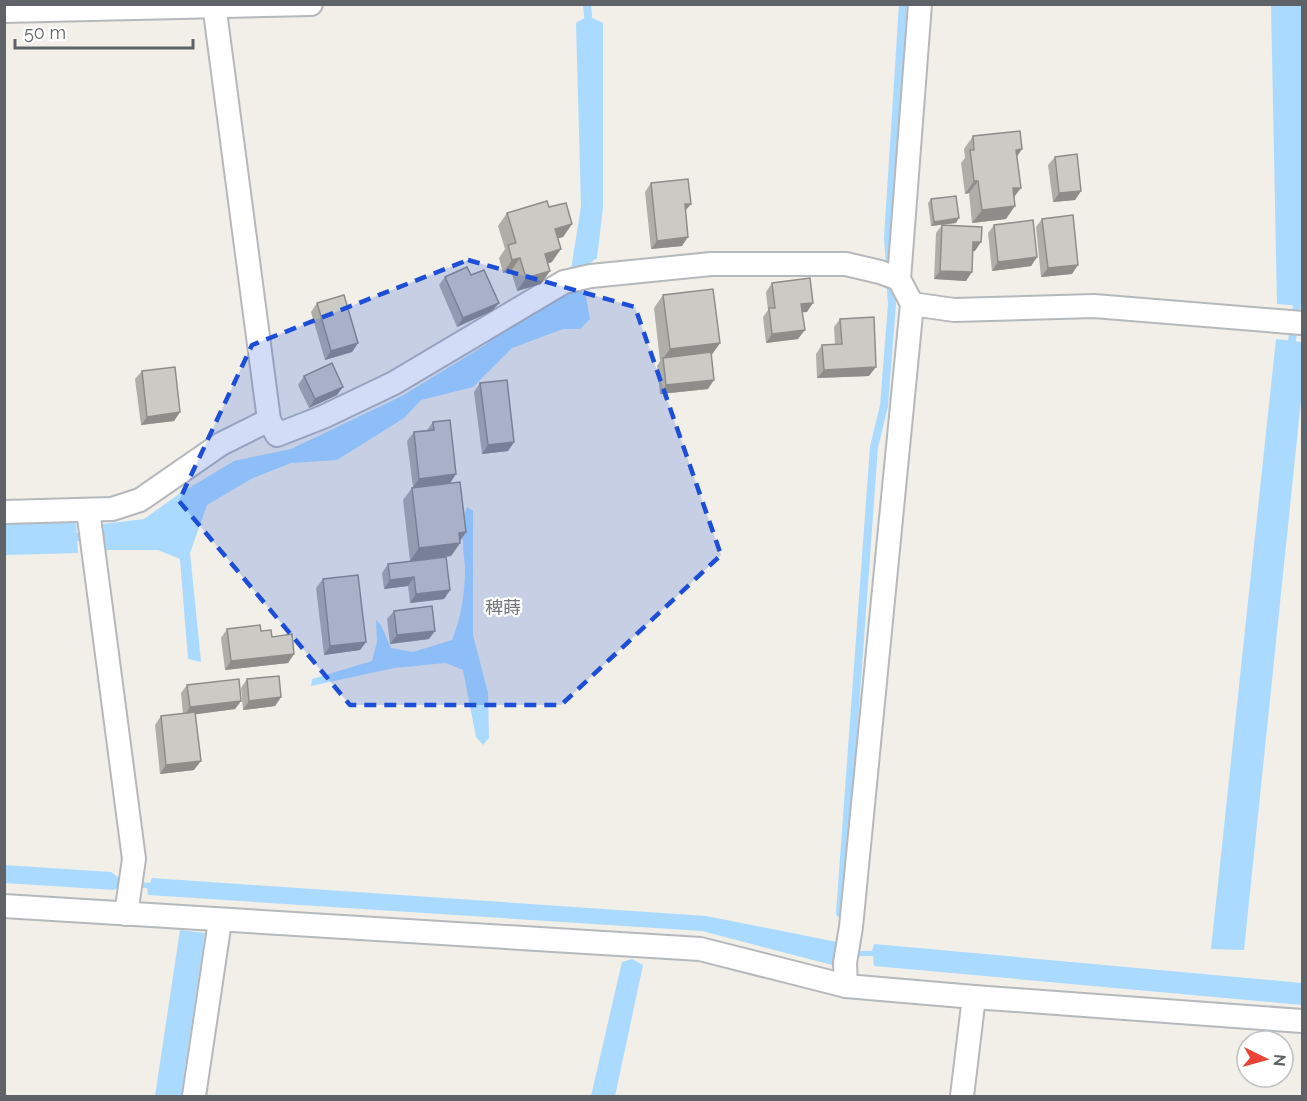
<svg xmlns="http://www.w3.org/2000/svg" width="1307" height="1101" font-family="Raleway,'Noto Sans JP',sans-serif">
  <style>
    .water { fill: #aadaff }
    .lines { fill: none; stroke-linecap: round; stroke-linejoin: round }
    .stream { stroke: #aadaff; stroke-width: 8 }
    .street-casing { stroke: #b5b8bc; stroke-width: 26 }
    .street { stroke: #fff; stroke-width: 22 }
    .wall { fill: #afaea9 }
    .shaded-wall { fill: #8f8d8a }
    .building { fill: #cccac5; stroke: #8f8d8a; stroke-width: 1.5 }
    .marked { fill: #1d4ed8; fill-opacity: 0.2; stroke: #1d4ed8; stroke-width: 4.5; stroke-dasharray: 12 8; stroke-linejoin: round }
    .labels { text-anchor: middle; stroke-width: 4.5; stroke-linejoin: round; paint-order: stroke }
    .neighbourhood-label { font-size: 18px; fill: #70757a; stroke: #fff }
  </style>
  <rect width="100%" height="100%" fill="#f1efe8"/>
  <g class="water">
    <polygon points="1271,5 1302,5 1302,306 1277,304"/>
    <polygon points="588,16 603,23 603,208 597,258 581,269 590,319 580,329 563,329 512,348 473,387 421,400 404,418 337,460 291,463 251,479 207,505 190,553 201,662 188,659 180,559 158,550 106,550 103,524 144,519 179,494 234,461 291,449 402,396 485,345 513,322 574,290 571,270 581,206 576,23"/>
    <polygon points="1276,339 1302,342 1302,391 1244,950 1211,949"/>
    <path d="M467 507 473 511V635L488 693 489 738 483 745 476 737 463 670 446 663 394 668 311 686 312 679 372 661 377 642 376 620 381 625 391 648 413 652 452 640C461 619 465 592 465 569 464 550 459 526 467 507Z"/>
    <polygon points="76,521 78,553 5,555 4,523"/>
    <polygon points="4,865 111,872 122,880 150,883 152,878 706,916 837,942 837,951 872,951 874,944 1302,983 1302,1005 874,966 873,956 837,956 832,965 702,931 148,895 147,888 122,886 114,890 5,883"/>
    <polygon points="180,930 205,933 181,1096 155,1096"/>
    <polygon points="632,959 643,965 615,1096 591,1096 622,962"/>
  </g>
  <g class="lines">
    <g class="stream">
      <polyline points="587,4 588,16"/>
      <polyline points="890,266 888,238 903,4"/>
      <polyline points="1292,341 1297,305"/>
      <polyline points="77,537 105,538"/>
      <polyline points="840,913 874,447 884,406 892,304 890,278"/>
    </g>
    <defs>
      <g id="street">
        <polyline points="214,4 269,420 277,435 323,417 394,383 564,282 591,276 711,264 846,264 880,272 899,279"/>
        <polyline points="4,11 311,4"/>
        <polyline points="912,304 954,310 1094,306 1302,323"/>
        <polyline points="88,510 134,859 126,914"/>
        <polyline points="4,512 112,509 140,500 221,444 269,420"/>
        <polyline points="4,906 700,949 846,986 974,997 1302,1021"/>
        <polyline points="846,986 845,963 851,927 912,304 899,279 920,4"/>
        <polyline points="194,1096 220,921"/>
        <polyline points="962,1096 974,997"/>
      </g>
    </defs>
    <use href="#street" class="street-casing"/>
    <use href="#street" class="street"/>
  </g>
  <g class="wall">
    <polygon points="973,136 1022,149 1017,156 1014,197 1006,219 972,223 969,193 965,194 961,163 965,158 964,149"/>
    <polygon points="1055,157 1081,191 1075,200 1053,202 1048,165"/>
    <polygon points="651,183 691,204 685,211 682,246 651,249 645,192"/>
    <polygon points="931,199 956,223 931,226 928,203"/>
    <polygon points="549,207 572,224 563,237 558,238 552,262 548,263 541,284 517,291 511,271 503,273 499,258 505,249 498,226 507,213"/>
    <polygon points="1042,219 1072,274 1041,277 1036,227"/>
    <polygon points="942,225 975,251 973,251 966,281 934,279 936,233"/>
    <polygon points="994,225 1037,257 1031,266 992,271 988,233"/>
    <polygon points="471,275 499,303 492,311 457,327 439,285 445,277"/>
    <polygon points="772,283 807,312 802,312 798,339 766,343 763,317 768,310 766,292"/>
    <polygon points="663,295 720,343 711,355 708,389 660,394 657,366 660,361 654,308"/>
    <polygon points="317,303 358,343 352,352 325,360 311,312"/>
    <polygon points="840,319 869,376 817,378 816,354 822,345 835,345 834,327"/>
    <polygon points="142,371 180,412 174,421 141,425 135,379"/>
    <polygon points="304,376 337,395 309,408 298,385"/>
    <polygon points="480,383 514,442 508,451 482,454 474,392"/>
    <polygon points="433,422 456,474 450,483 466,532 460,541 460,543 451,556 410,561 403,500 412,488 413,487 407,441 414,432 427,430"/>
    <polygon points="388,564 450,590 444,599 410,603 408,586 384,589 382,573"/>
    <polygon points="323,579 366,642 360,650 324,655 316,588"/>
    <polygon points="394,611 429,639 390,644 387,619"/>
    <polygon points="227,629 261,631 272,637 294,654 288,663 225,670 221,638"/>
    <polygon points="247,679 281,697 275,706 243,710 241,688"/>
    <polygon points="187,685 241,701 235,709 195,714 194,770 160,774 155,725 161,716 183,714 181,693"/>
  </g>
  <g class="shaded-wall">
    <polygon points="1022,149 1013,162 1016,150"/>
    <polygon points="974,181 978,181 969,193 965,194"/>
    <polygon points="1013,188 1021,188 1011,201"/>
    <polygon points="1081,191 1075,200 1053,202 1059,193"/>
    <polygon points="685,204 691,204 684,212"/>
    <polygon points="1015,206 1006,219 972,223 982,210"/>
    <polygon points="959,218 956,223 931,226 934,222"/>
    <polygon points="572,224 563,237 546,242 555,229"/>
    <polygon points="688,237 682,246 651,249 657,241"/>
    <polygon points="973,242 981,242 975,251 967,251"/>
    <polygon points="561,249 552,262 536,267 545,254"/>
    <polygon points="1037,257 1031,266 992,271 998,262"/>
    <polygon points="520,258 511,271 503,273 512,260"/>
    <polygon points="1078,265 1072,274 1041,277 1048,268"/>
    <polygon points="550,271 541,284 517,291 526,278"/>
    <polygon points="940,271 972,272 966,281 934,279"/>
    <polygon points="499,303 492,311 457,327 463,318"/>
    <polygon points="813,303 807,312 795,313 801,304"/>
    <polygon points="805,330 798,339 766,343 772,334"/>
    <polygon points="358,343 352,352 325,360 331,351"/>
    <polygon points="720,343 711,356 663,359 670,349"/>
    <polygon points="876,367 869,376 817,378 824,370"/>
    <polygon points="714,380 708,389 660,394 666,385"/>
    <polygon points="343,387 337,395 309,408 315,399"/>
    <polygon points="180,412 174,421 141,425 147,417"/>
    <polygon points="514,442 508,451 482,454 488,445"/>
    <polygon points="456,474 450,483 413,487 419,479"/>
    <polygon points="466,532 458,544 460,543 451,556 410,561 419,548 459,533"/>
    <polygon points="414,577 408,586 384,589 390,580"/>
    <polygon points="450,590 444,599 410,603 416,594"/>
    <polygon points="435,631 429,639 390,644 397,635"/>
    <polygon points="366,642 360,650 324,655 330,646"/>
    <polygon points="294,654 288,663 225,670 231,661"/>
    <polygon points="281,697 275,706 243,710 249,701"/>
    <polygon points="241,701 235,709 184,716 190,707"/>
    <polygon points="201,761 194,770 160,774 166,765"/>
  </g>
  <g class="building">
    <polygon points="1020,131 1022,149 1016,150 1021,188 1013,188 1015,206 982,210 978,181 974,181 970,150 974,150 973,136"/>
    <polygon points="1077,154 1081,191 1059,193 1055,157"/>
    <polygon points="688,179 691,204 685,204 688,237 657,241 651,183"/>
    <polygon points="956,196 959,218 934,222 931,199"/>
    <polygon points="547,201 549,207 566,203 572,224 555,229 561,249 545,254 550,271 526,278 520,258 512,260 508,245 516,243 507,213"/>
    <polygon points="1073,215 1078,265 1048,268 1042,219"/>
    <polygon points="1033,220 1037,257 998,262 994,225"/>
    <polygon points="942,225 982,227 981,242 973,242 972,272 940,271"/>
    <polygon points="467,267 471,275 484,270 499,303 463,318 445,277"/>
    <polygon points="810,278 813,303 801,304 805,330 772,334 769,308 775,308 772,283"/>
    <polygon points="713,289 720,343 670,349 663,295"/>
    <polygon points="344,295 358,343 331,351 317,303"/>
    <polygon points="874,317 876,367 824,370 822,345 842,344 840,319"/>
    <polygon points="711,352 714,380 666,385 663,358"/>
    <polygon points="332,363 343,387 315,399 304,376"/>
    <polygon points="175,367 180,412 147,417 142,371"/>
    <polygon points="507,380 514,442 488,445 480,383"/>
    <polygon points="450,420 456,474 419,479 414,432 434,430 433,422"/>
    <polygon points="460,482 466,532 459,533 460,543 419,548 412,488"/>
    <polygon points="446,557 450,590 416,594 414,577 390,580 388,564"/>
    <polygon points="358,575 366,642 330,646 323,579"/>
    <polygon points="432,606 435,631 397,635 394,611"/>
    <polygon points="260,625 261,631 271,630 272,637 292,634 294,654 231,661 227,629"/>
    <polygon points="279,676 281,697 249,701 247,679"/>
    <polygon points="239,679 241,701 190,707 187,685"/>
    <polygon points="195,712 201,761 166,765 161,716"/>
  </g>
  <path class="marked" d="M468 260 635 307 721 555 561 705H350L179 501 252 345Z"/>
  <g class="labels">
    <g class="neighbourhood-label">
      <text x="503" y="614">稗蒔</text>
    </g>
  </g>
  <rect width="1307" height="1101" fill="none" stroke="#5f6368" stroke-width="12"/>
  <g transform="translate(1265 1059) rotate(95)"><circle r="28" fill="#ffffff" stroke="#bfc1c3" stroke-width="1.5"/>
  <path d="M0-4.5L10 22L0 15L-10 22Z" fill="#ea4335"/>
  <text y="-9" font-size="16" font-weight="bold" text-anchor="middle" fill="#5f6368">N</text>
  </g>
  <path d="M15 39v9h178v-9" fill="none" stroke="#5f6368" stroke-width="3"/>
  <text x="24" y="39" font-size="18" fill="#5f6368" stroke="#ffffff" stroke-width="4.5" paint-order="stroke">50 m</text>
</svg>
